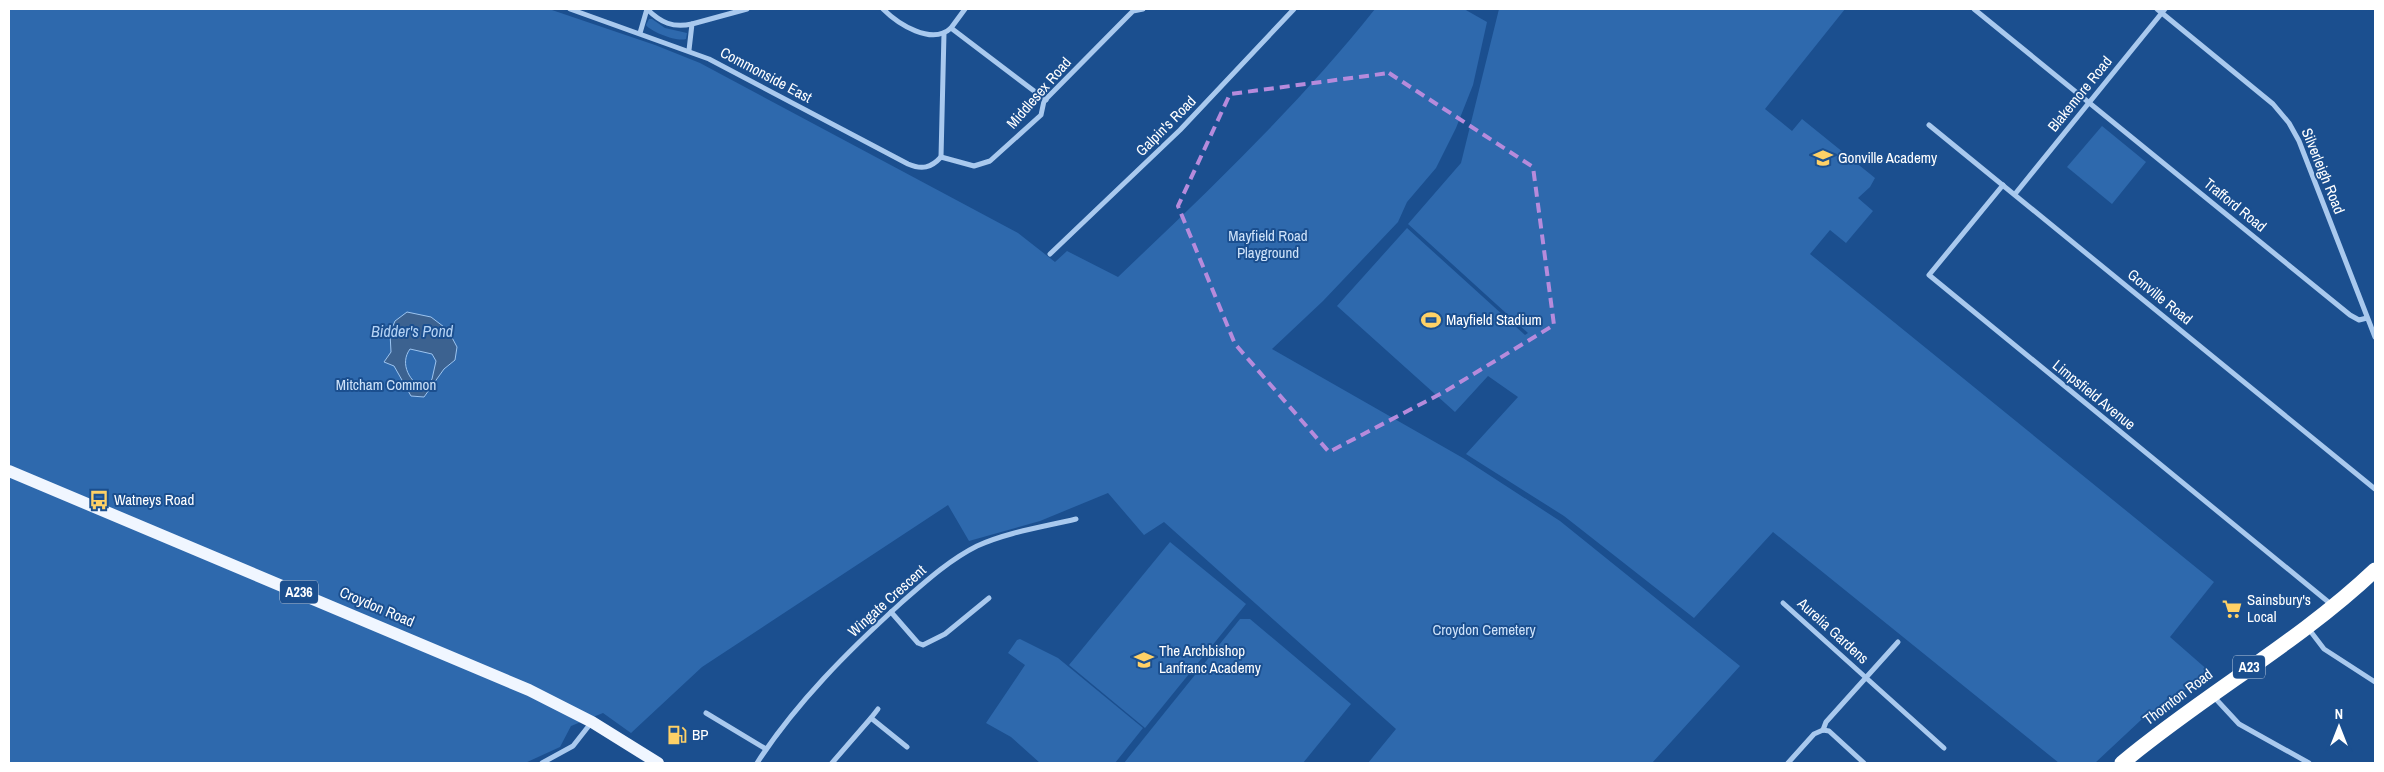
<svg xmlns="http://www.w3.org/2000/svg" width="2384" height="772" font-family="'Archivo Narrow',sans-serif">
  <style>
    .green { fill: #2e69ad }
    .water { fill: #3c6290; stroke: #9cc4f0; fill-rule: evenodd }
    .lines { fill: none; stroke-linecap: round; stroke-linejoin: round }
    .street { stroke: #a9c9ee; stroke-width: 5 }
    .primary { stroke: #f0f6ff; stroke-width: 12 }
    .highway { stroke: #fff; stroke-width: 15 }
    .marked { fill: none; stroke: #b68bdc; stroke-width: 4; stroke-dasharray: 10 6; stroke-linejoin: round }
    .labels { text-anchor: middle; stroke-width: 4; stroke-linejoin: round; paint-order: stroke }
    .shield { fill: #1b4f8f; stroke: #bbcadd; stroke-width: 1 }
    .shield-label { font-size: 14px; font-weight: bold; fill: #fff }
    .street-label { font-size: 15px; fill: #fff; stroke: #1b4f8f }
    .poi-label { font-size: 15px; fill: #fff; stroke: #1b4f8f; text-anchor: start }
    .park-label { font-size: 15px; fill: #cfe3fa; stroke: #1b4f8f }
    .water-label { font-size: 16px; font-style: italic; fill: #b5d3f5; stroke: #1b4f8f }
  </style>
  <rect width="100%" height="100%" fill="#1b4f8f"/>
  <g class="green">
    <path d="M9 9H549L655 45 700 63 1018 233 1055 262 1067 251 1118 277C1208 191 1298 106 1375 9H1464L1487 22 1473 85 1456 128 1436 168 1407 202 1398 222 1323 301 1272 349 1463 458 1560 521 1740 666 1652 763H1368L1396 729 1164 522 1144 535 1108 493 1040 521 969 541 948 505 702 667 631 733 603 713 571 726 560 747 525 763H9Z"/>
    <polygon points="1499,9 1845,9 1765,109 1792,131 1802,119 1875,178 1870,187 1858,198 1873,211 1846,243 1830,230 1810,254 2214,582 2170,637 2210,672 2141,720 2095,763 2059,763 1773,532 1694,618 1564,516 1466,454 1518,397 1488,376 1455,412 1337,306 1407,228 1525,335 1528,333 1408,224 1461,163"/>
    <path d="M649 19H652L665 28 687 33 686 39C677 42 651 32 646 25Z"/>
    <polygon points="2102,126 2146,162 2112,204 2067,167"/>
    <polygon points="1170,542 1246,604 1145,728 1069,665"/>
    <polygon points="1240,619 1250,619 1351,704 1303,763 1124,763"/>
    <polygon points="1020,639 1058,658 1143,728 1115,763 1040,763 1011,737 986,723 1025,665 1008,653 1017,640"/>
  </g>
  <path class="water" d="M407 312 431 317 448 330 457 347 455 360 444 369 424 397 411 396 394 366 384 362 391 352 390 333 395 321ZM410 349 432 354 436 361 432 379 425 389C410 383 399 364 410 349Z"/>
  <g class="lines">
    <g class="street">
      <path d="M570 9 709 59 908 164C922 170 931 168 941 157"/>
      <path d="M647 9C661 23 673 28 692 24"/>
      <path d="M883 9C898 24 932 46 951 28L1046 100"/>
      <polyline points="1974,9 2350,315 2359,320 2367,318"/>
      <polyline points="2157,9 2273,104 2289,123 2299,141 2375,337"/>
      <polyline points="951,28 965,9"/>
      <polyline points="640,33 647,9"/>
      <polyline points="689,50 692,24 747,9"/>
      <polyline points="1929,125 2375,489"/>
      <polyline points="941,157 974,166 990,161 1041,115 1044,101 1127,17 1133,11 1143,9"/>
      <polyline points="941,157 944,33"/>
      <polyline points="2003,185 1929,275 2332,605"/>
      <polyline points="2015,194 2165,9"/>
      <polyline points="1050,254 1180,130 1294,9"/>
      <polyline points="1783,603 1944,748"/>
      <polyline points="891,612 918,643 923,645 945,634 989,598"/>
      <polyline points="2308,628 2324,649 2375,682"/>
      <polyline points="2214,697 2239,724 2309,763"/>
      <polyline points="706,713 766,749"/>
      <polyline points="871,718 878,709"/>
      <polyline points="1823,730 1826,722 1898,642"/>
      <polyline points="1823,730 1829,731 1864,763"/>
      <polyline points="542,763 573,746 591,723"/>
      <path d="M757 763C796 703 848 651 901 603 925 582 949 560 977 546 1008 532 1043 527 1076 519"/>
      <polyline points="832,763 871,718 907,747"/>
      <polyline points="1788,763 1814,734 1823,730"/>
    </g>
    <polyline class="primary" points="9,471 529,690 592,722 658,763"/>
    <path class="highway" d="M2122 763C2203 695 2298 643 2375 570"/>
  </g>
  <path class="marked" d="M1389 73 1533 167 1554 325 1444 392 1329 452 1235 344 1178 206 1230 94Z"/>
  <defs>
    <symbol id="school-bare" viewBox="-9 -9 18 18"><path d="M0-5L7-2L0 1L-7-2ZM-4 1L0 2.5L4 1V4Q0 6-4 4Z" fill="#ffd166" stroke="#1b4f8f" stroke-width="2.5" paint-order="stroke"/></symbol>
    <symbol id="stadium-bare" viewBox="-9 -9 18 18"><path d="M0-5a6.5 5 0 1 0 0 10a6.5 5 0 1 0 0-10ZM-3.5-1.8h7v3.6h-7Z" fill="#ffd166" stroke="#1b4f8f" stroke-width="2.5" paint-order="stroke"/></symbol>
    <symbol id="bus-bare" viewBox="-9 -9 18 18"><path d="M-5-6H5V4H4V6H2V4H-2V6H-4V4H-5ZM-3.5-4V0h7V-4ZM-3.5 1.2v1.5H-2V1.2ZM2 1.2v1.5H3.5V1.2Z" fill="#ffd166" stroke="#1b4f8f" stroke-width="2.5" paint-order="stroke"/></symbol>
    <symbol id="supermarket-bare" viewBox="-9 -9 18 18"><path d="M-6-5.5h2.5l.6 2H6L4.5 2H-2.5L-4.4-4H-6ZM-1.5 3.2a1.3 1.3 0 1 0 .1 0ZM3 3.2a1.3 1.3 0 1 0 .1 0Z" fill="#ffd166" stroke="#1b4f8f" stroke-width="2.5" paint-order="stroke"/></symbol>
    <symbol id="fuel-bare" viewBox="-9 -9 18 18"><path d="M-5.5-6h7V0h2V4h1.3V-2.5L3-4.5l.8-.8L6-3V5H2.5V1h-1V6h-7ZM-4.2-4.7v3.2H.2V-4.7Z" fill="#ffd166" stroke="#1b4f8f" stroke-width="2.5" paint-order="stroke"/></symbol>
  </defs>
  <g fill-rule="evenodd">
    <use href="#school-bare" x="1809" y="144" width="28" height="28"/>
    <use href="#stadium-bare" x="1417" y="306" width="28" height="28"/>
    <use href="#bus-bare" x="85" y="486" width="28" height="28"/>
    <use href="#supermarket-bare" x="2218" y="595" width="28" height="28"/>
    <use href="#school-bare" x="1130" y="646" width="28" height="28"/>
    <use href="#fuel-bare" x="663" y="721" width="28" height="28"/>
  </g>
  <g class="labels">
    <g class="shield">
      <rect x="280" y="580.5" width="38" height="23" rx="4"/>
      <rect x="2233" y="655.5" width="32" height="23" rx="4"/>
    </g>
    <g class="shield-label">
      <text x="299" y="597">A236</text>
      <text x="2249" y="672">A23</text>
    </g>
    <g class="street-label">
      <text transform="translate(766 75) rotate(28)" y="5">Commonside East</text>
      <text transform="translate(1039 93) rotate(-49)" y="5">Middlesex Road</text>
      <text transform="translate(2080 94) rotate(-51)" y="5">Blakemore Road</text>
      <text transform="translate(1166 126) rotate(-45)" y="5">Galpin's Road</text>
      <text transform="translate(2323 171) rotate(68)" y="5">Silverleigh Road</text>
      <text transform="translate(2235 205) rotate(39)" y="5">Trafford Road</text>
      <text transform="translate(2160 297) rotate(39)" y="5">Gonville Road</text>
      <text transform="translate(2094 395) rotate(39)" y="5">Limpsfield Avenue</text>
      <text transform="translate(887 601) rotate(-42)" y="5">Wingate Crescent</text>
      <text transform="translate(377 607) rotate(23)" y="5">Croydon Road</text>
      <text transform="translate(1833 631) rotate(42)" y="5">Aurelia Gardens</text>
      <text transform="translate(2178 697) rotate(-37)" y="5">Thornton Road</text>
    </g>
    <g class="poi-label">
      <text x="1838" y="163">Gonville Academy</text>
      <text x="1446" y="325">Mayfield Stadium</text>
      <text x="114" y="505">Watneys Road</text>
      <text x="2247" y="605">Sainsbury's<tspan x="2247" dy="17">Local</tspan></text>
      <text x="1159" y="656">The Archbishop<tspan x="1159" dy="17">Lanfranc Academy</tspan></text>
      <text x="692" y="740">BP</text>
    </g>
    <g class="park-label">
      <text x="1268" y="241">Mayfield Road<tspan x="1268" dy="17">Playground</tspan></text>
      <text x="386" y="390">Mitcham Common</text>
      <text x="1484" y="635">Croydon Cemetery</text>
    </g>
    <g class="water-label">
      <text x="412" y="337">Bidder's Pond</text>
    </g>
  </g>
  <rect width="2384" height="772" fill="none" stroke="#ffffff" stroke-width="20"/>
  <g transform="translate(2339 727)" stroke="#1b4f8f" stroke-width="4" paint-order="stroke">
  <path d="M0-4L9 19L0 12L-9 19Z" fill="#ffffff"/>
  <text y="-8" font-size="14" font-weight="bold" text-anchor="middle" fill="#ffffff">N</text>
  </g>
</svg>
